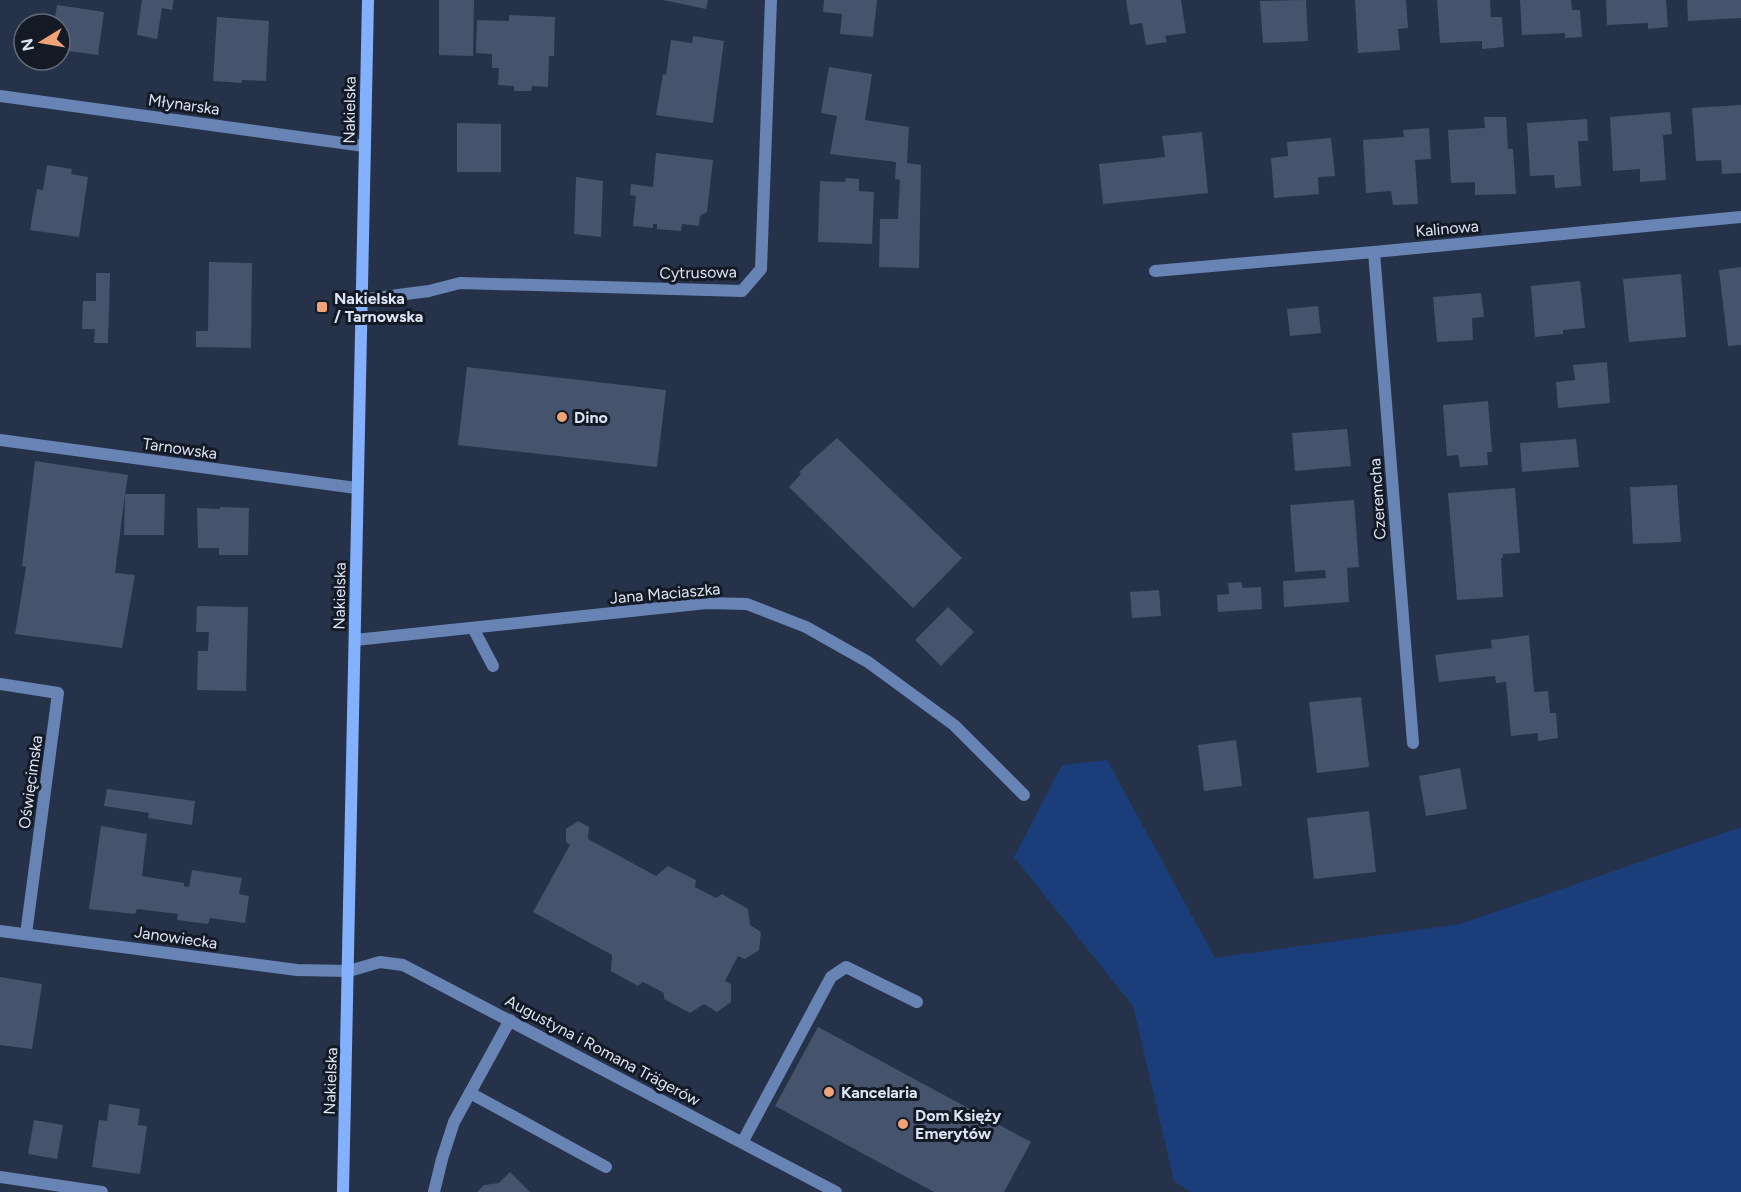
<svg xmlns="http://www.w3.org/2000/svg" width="1741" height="1192" font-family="Figtree,sans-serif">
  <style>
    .green { fill: #1b3d7a }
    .building { fill: #45536c }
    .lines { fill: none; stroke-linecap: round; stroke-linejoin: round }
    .service { stroke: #6884b4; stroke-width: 12 }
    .minor { stroke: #6884b4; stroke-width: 12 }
    .secondary { stroke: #84b1fe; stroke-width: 12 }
    .poi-dot { fill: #efa376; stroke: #141a25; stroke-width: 2 }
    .labels { text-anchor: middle; stroke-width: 6; stroke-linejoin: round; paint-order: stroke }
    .street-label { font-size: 16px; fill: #dce5f4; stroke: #141a25 }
    .poi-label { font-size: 16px; font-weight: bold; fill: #dce5f4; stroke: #141a25; text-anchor: start }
  </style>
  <rect width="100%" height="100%" fill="#253249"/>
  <polygon class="green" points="1107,760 1215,958 1460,924 1741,827 1741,1192 1190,1192 1174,1181 1133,1006 1014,857 1062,765"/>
  <g class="building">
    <polygon points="142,0 174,0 172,10 162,8 157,39 137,35"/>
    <polygon points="439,0 474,0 473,56 439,55"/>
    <polygon points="663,0 708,0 706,9"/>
    <polygon points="824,0 877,0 873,37 840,34 842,14 823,12"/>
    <polygon points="1126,0 1181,0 1186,33 1165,36 1167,42 1146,45 1142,23 1130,25"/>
    <polygon points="1306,0 1308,41 1263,43 1260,1"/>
    <polygon points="1355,0 1406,0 1408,28 1398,29 1400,50 1358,53"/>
    <polygon points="1437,0 1490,0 1491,17 1502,17 1504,47 1482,49 1482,41 1440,43"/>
    <polygon points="1520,0 1571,0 1572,10 1580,10 1582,37 1565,38 1565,33 1522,35"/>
    <polygon points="1606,0 1666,0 1668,27 1648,29 1648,23 1607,25"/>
    <polygon points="1687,0 1741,0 1741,18 1688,21"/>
    <polygon points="57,5 104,12 98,55 60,50 60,24 54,24"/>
    <polygon points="509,15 555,17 554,56 549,56 548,87 532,86 531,91 514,91 514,86 498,85 499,68 492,68 492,54 476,53 477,20 509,21"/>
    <polygon points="217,17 269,21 266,81 242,80 242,83 213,81"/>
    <polygon points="693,36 724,41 713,123 656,115 663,74 666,75 671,40 692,43"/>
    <polygon points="829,67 872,74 865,120 909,127 907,163 921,165 919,268 879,267 880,219 898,219 900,180 895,179 896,162 830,154 837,116 821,113"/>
    <polygon points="1741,105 1741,173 1722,174 1721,160 1696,161 1692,108"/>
    <polygon points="1670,112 1672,134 1663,135 1666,180 1640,182 1640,169 1613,171 1610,117"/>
    <polygon points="1484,117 1506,117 1508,149 1513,149 1516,194 1475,195 1475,182 1451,183 1448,130 1485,128"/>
    <polygon points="1587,119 1588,141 1578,141 1581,186 1555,188 1554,175 1530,176 1527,123"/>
    <polygon points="457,123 501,124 501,172 457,172"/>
    <polygon points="1429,128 1431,159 1415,160 1418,204 1393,205 1391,191 1366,193 1363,140 1404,137 1403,130"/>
    <polygon points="1202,132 1208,193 1103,204 1099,164 1165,157 1162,136"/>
    <polygon points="1331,138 1335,176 1318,177 1319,194 1274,198 1271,158 1288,156 1287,142"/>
    <polygon points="656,153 713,160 707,212 700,216 699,226 682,224 681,231 657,229 657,224 653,224 653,228 633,226 636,196 630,195 631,184 653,187"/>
    <polygon points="47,165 72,169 71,174 88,177 79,237 30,230 37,189 43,190"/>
    <polygon points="576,177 603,181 601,237 574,234"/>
    <polygon points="846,178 859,179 859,191 874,192 872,244 818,242 820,181 845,182"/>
    <polygon points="209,262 252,263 251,348 196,347 196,331 208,331"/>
    <polygon points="1741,267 1741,345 1728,346 1719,270"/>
    <polygon points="96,273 110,273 108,343 94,343 95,329 82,329 83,301 96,301"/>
    <polygon points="1681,274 1686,337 1629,342 1623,279"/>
    <polygon points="1580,281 1585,328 1563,330 1563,334 1535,337 1531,286"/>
    <polygon points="1481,293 1484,317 1472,318 1473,340 1437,342 1433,297"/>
    <polygon points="1318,306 1321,333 1290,336 1287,309"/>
    <polygon points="1607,362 1610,403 1558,408 1556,382 1575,380 1573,365"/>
    <polygon points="467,367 666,390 657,467 458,445"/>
    <polygon points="1488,401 1492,452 1487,452 1488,465 1460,467 1458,455 1447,456 1443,405"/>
    <polygon points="1347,429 1351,466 1295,471 1292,433"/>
    <polygon points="837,438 962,558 913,608 789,487 801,474 799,472"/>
    <polygon points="1576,439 1579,467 1522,472 1520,443"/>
    <polygon points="35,461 128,475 125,494 165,494 164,535 124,535 125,494 115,573 135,575 122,648 15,634 26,567 22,566"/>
    <polygon points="1677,485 1681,542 1633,544 1630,487"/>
    <polygon points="1515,488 1520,553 1503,554 1503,558 1501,558 1503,597 1457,600 1448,493"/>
    <polygon points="1354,500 1359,567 1347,568 1349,602 1284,607 1283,581 1326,578 1325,570 1295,572 1290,505"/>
    <polygon points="220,507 249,508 248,555 219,555 219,548 198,548 197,508 220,509"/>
    <polygon points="1241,582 1243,588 1261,587 1262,609 1218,612 1217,595 1229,594 1228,583"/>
    <polygon points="1159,590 1161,616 1132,618 1130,592"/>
    <polygon points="197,606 248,607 246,691 197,690 198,651 208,651 209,632 196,632"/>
    <polygon points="948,607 974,632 941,666 915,640"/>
    <polygon points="1529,635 1534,692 1548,691 1550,713 1556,713 1558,738 1538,741 1538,733 1511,736 1506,682 1496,683 1495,676 1439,682 1435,655 1492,648 1491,640"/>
    <polygon points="1361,697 1369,767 1317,773 1309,702"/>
    <polygon points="1236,740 1242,786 1204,791 1198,745"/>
    <polygon points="1460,768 1467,809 1426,816 1419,776"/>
    <polygon points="107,789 195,801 192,825 148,818 149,813 104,806"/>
    <polygon points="1369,811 1376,872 1314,879 1307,818"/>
    <polygon points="578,821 589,827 588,839 656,876 668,866 696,880 695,887 716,898 722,894 748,909 750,925 761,932 759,950 745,959 738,956 725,981 731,984 731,1002 717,1012 704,1004 690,1013 664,999 664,993 643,982 638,986 611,971 612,955 533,912 570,845 566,842 566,829"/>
    <polygon points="101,826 147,834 142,876 184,883 184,886 189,887 192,870 242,878 239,894 249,896 245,923 210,918 208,924 177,920 178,914 137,909 135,914 89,909"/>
    <polygon points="0,977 42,984 32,1049 0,1045"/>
    <polygon points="818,1027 1031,1142 1004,1192 934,1192 775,1106"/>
    <polygon points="109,1104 140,1109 138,1125 147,1126 140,1174 92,1167 99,1120 107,1121"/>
    <polygon points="34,1120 63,1125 57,1159 28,1154"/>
    <polygon points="510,1172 530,1192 477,1192 484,1185 499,1183"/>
  </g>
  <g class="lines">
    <g class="service">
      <polyline points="473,628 493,666"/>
      <polyline points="470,1093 606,1167"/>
      <polyline points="743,1141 831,977 846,967 917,1002"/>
      <polyline points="0,1177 102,1192"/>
      <polyline points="434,1192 442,1159 454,1122 510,1020"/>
    </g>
    <g class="minor">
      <polyline points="0,96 364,146"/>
      <polyline points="1374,252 1413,743"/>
      <polyline points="1155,271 1374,252 1741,217"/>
      <polyline points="360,300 429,291 460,283 742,291 761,269 771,0"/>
      <polyline points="0,440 356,488"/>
      <polyline points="355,640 707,603 747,604 806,627 868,662 954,725 1024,795"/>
      <polyline points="0,684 58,693 26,934"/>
      <polyline points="0,931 297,970 349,971 380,962 403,965 836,1192"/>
    </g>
    <polyline class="secondary" points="343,1192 368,0"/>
  </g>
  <g class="poi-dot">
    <rect x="316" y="301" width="12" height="12" rx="3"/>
    <circle cx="562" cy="417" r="6"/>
    <circle cx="829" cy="1092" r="6"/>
    <circle cx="903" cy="1124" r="6"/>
  </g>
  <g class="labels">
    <g class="street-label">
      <text transform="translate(184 104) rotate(8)" y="6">Młynarska</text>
      <text transform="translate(349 110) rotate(-89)" y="6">Nakielska</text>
      <text transform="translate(1447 228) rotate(-5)" y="6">Kalinowa</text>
      <text transform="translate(698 272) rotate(-1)" y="6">Cytrusowa</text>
      <text transform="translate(180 448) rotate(8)" y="6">Tarnowska</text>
      <text transform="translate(1377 499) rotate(-94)" y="6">Czeremcha</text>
      <text transform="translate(665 593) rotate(-5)" y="6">Jana Maciaszka</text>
      <text transform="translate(339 596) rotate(-89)" y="6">Nakielska</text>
      <text transform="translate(30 782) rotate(-82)" y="6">Oświęcimska</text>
      <text transform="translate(176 937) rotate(8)" y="6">Janowiecka</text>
      <text transform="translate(603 1050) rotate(28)" y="6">Augustyna i Romana Trägerów</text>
      <text transform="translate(330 1081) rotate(-88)" y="6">Nakielska</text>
    </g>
    <g class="poi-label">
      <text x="334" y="304">Nakielska<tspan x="334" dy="18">/ Tarnowska</tspan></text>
      <text x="574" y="423">Dino</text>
      <text x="841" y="1098">Kancelaria</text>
      <text x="915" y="1121">Dom Księży<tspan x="915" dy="18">Emerytów</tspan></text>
    </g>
  </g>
  <g transform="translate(42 42) rotate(259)"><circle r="28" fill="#141a25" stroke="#646b78" stroke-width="1.5"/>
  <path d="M0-4.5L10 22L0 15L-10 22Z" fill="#efa376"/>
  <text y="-9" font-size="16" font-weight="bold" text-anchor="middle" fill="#dce5f4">N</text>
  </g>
</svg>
